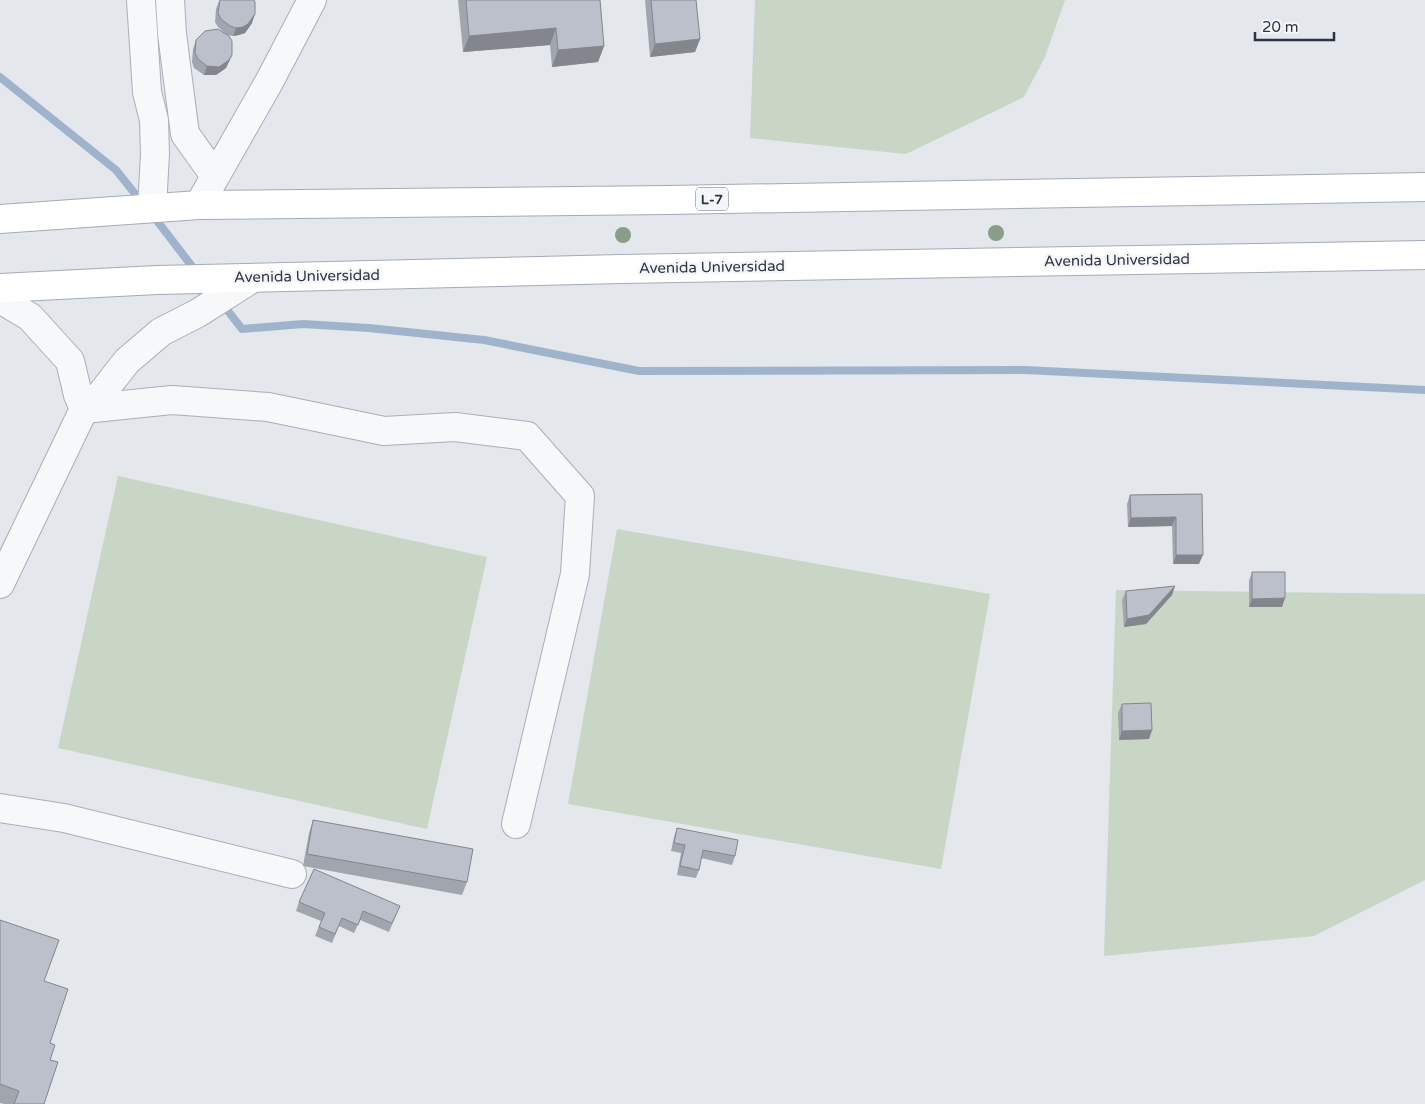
<svg xmlns="http://www.w3.org/2000/svg" width="1425" height="1104" font-family="'Varela Round',sans-serif">
  <style>
    .green { fill: #c9d6c5 }
    .lines { fill: none; stroke-linecap: round; stroke-linejoin: round }
    .stream { stroke: #9fb4cc; stroke-width: 8 }
    .minor-casing { stroke: #a9aeb7; stroke-width: 30 }
    .major-casing { stroke: #a3abb8; stroke-width: 30 }
    .minor { stroke: #f7f8fa; stroke-width: 28 }
    .major { stroke: #fff; stroke-width: 28 }
    .tree { fill: #899d89 }
    .wall { fill: #a1a5ae }
    .shaded-wall { fill: #83868d }
    .building { fill: #bbc0ca; stroke: #83868d }
    .labels { text-anchor: middle; stroke-width: 5; stroke-linejoin: round; paint-order: stroke }
    .shield { fill: #f4f6f9; stroke: #676e7b; stroke-width: 1 }
    .shield-label { font-size: 14px; font-weight: bold; fill: #2b3445 }
    .street-label { font-size: 15px; fill: #2b3445; stroke: #f4f6f9 }
  </style>
  <rect width="100%" height="100%" fill="#e4e7ec"/>
  <g class="green">
    <polygon points="755,0 1065,0 1045,57 1024,97 906,154 750,138"/>
    <polygon points="118,476 487,557 427,829 58,748"/>
    <polygon points="617,529 990,594 941,869 568,804"/>
    <polygon points="1116,590 1425,594 1425,880 1314,936 1104,956"/>
  </g>
  <g class="lines">
    <g class="stream">
      <polyline points="0,77 116,170 136,195"/>
      <polyline points="158,222 191,265"/>
      <polyline points="228,311 242,329 303,324 369,328 484,340 639,371 1025,370 1425,390"/>
    </g>
    <defs>
      <g id="minor">
        <polyline points="141,0 147,92 154,120 155,154 152,208"/>
        <polyline points="170,0 172,34 185,134 215,176"/>
        <polyline points="199,205 269,82 312,0"/>
        <polyline points="0,299 30,317 70,361 78,395 84,409"/>
        <polyline points="84,409 172,400 268,407 384,431 455,427 527,436 580,496 575,574 516,824"/>
        <polyline points="0,584 84,409 98,398 127,361 161,332 198,313 253,278"/>
        <polyline points="0,808 64,818 292,874"/>
      </g>
      <g id="major">
        <polyline points="0,219 199,205 668,200 1425,187"/>
        <polyline points="0,288 157,280 621,269 1425,255"/>
      </g>
    </defs>
    <use href="#minor" class="minor-casing"/>
    <use href="#major" class="major-casing"/>
    <use href="#minor" class="minor"/>
    <use href="#major" class="major"/>
  </g>
  <g class="tree">
    <circle cx="996" cy="233" r="8"/>
    <circle cx="623" cy="235" r="8"/>
  </g>
  <g class="wall">
    <polygon points="458,0 600,0 604,46 598,62 552,67 550,45 463,52"/>
    <polygon points="645,0 696,0 700,39 695,52 650,57"/>
    <polygon points="219,1 252,23 245,33 239,35 233,36 227,35 232,55 226,68 216,75 204,75 194,68 192,62 193,49 196,40 226,34 218,27 215,22 216,9"/>
    <polygon points="1202,494 1199,564 1173,564 1172,526 1128,527 1127,504 1130,495"/>
    <polygon points="1252,572 1285,598 1282,607 1249,607 1249,581"/>
    <polygon points="1175,586 1172,595 1146,624 1124,627 1122,600 1126,591"/>
    <polygon points="1122,704 1152,730 1149,739 1119,740 1118,713"/>
    <polygon points="313,820 467,882 462,895 303,866 309,833"/>
    <polygon points="677,828 735,856 732,865 701,858 699,870 696,878 677,875 681,853 671,851 674,837"/>
    <polygon points="299,902 400,906 389,932 360,920 354,933 339,926 332,943 315,936 321,921 296,911"/>
    <polygon points="0,920 44,981 50,1043 50,1060 44,1104 4,1104 0,1103"/>
  </g>
  <g class="shaded-wall">
    <polygon points="255,14 252,23 245,33 239,35 233,36 236,28"/>
    <polygon points="556,28 550,45 463,52 469,36"/>
    <polygon points="700,39 695,52 650,57 655,44"/>
    <polygon points="604,46 598,62 552,67 558,50"/>
    <polygon points="232,55 226,68 216,75 204,75 207,66"/>
    <polygon points="1176,517 1172,526 1128,527 1131,518"/>
    <polygon points="1176,555 1203,555 1199,564 1173,564"/>
    <polygon points="1175,586 1172,595 1146,624 1124,627 1127,619"/>
    <polygon points="1285,598 1282,607 1249,607 1252,599"/>
    <polygon points="1152,730 1149,739 1119,740 1122,731"/>
  </g>
  <g class="building">
    <polygon points="220,0 254,0 255,2 255,14 248,24 243,27 236,28 230,26 221,19 218,13"/>
    <polygon points="466,0 600,0 604,46 558,50 556,28 469,36"/>
    <polygon points="651,0 696,0 700,39 655,44"/>
    <polygon points="218,29 229,36 232,41 232,55 229,60 219,67 207,66 198,59 195,53 196,40 205,31"/>
    <polygon points="1202,494 1203,555 1176,555 1176,517 1131,518 1130,495"/>
    <polygon points="1252,572 1285,572 1285,598 1252,599"/>
    <polygon points="1175,586 1149,615 1127,619 1126,591"/>
    <polygon points="1151,703 1152,730 1122,731 1122,704"/>
    <polygon points="313,820 473,849 467,882 307,854"/>
    <polygon points="677,828 738,840 735,856 703,850 699,870 680,866 685,845 674,843"/>
    <polygon points="314,869 400,906 392,923 363,911 358,925 342,918 335,934 319,927 325,913 299,902"/>
    <polygon points="0,920 59,940 44,981 68,989 50,1043 55,1045 50,1060 58,1062 44,1104 14,1104 19,1091 0,1084"/>
  </g>
  <g class="labels">
    <rect class="shield" x="696" y="187.5" width="32" height="23" rx="4"/>
    <g class="shield-label">
      <text x="712" y="204">L-7</text>
    </g>
    <g class="street-label">
      <text transform="translate(1117 260) rotate(-1)" y="5">Avenida Universidad</text>
      <text transform="translate(712 267) rotate(-1)" y="5">Avenida Universidad</text>
      <text transform="translate(307 276) rotate(-1)" y="5">Avenida Universidad</text>
    </g>
  </g>
  <path d="M1255 32v8h79v-8" fill="none" stroke="#2b3445" stroke-width="2.5"/>
  <text x="1262" y="32" font-size="15" fill="#2b3445" stroke="#f4f6f9" stroke-width="4" paint-order="stroke">20 m</text>
</svg>
